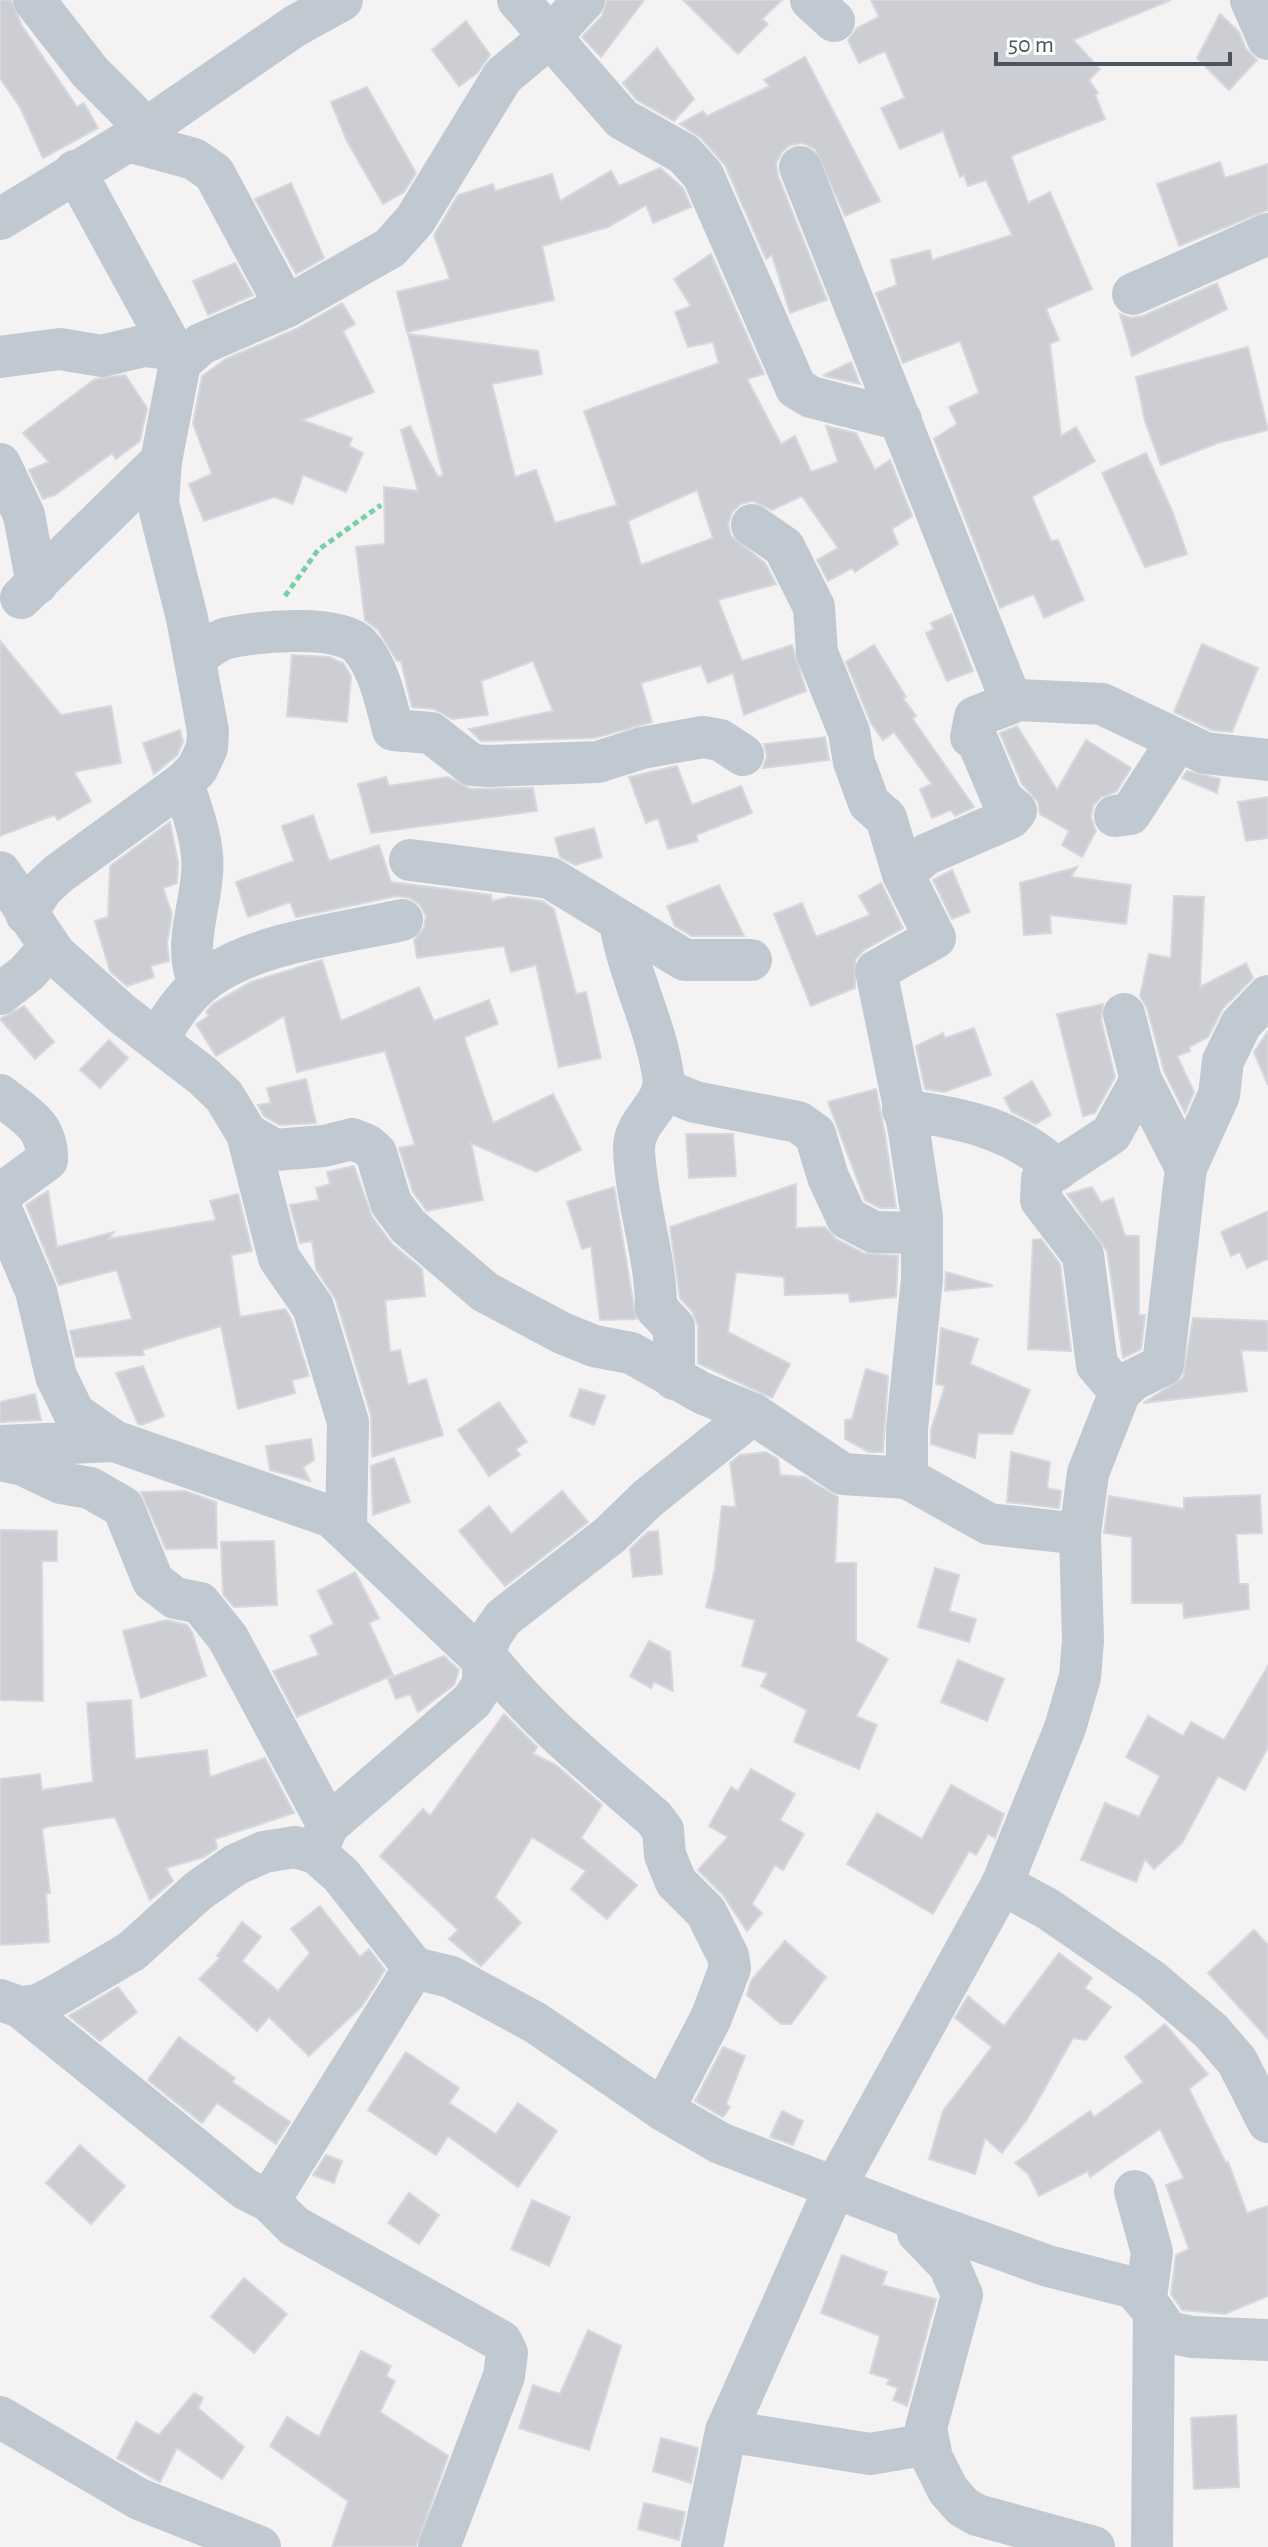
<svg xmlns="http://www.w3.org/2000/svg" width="1268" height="2547" font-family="'Alegreya Sans',sans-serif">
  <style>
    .building { fill: #ccced4; stroke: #d6d8dd; stroke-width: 2; fill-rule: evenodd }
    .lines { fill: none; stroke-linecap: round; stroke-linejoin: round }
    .path { stroke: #79cfa7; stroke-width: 5; stroke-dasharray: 6 4; stroke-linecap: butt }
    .minor { stroke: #c0c9d1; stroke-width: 42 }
  </style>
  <rect width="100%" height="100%" fill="#f4f2f2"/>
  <g class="building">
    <polygon points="0,0 11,0 22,26 77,107 84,103 98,128 43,158 20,107 0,78"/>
    <polygon points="607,0 644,0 601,57 582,37 602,16"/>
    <polygon points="683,0 782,0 762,19 768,24 738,54"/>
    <polygon points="871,0 1171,0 1073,40 1100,69 1089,80 1098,93 1095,95 1105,119 1011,156 1028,203 1050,192 1092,289 1046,309 1059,340 1050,344 1061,436 1076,427 1095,461 1032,497 1051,541 1058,540 1084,600 1044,618 1034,594 1000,608 934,439 957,424 949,407 979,393 960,341 903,363 876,293 897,285 891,260 930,250 932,260 1012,235 986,180 968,186 964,175 960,177 943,131 900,149 881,108 905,98 885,51 859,63 848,40 857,28 879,17"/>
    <polygon points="1220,14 1239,32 1246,49 1257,60 1229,90 1197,58"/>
    <polygon points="466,21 490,55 477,73 459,86 432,50"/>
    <polygon points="657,48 694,99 674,121 637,100 623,83"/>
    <polygon points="805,57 880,201 845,216 815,149 803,143 790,145 782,152 776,163 778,176 827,300 790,313 772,255 766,259 725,165 701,138 680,124 703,111 707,116 770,86 764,80"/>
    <polygon points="367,87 416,173 404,192 383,204 347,141 331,102"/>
    <polygon points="1220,162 1225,178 1268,164 1268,210 1179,246 1157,184"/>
    <polygon points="660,168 683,188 691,207 653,223 646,205 608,227 542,246 554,300 407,332 397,292 450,279 434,235 458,195 493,184 495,191 552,174 560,201 611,171 619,186"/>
    <polygon points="291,183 324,258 296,274 255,199"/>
    <path d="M711 254 764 374 747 379 781 444 795 436 811 472 838 462 826 426 856 433 875 470 890 460 912 516 892 529 898 544 855 572 852 568 828 581 817 560 838 548 802 496 772 510 753 501 741 504 732 512 728 524 731 536 765 563 776 584 718 600 742 661 792 645 806 691 744 715 733 673 708 683 701 665 641 683 652 722 594 738 481 741 469 729 553 711 533 661 481 681 488 715 452 719 434 709 412 707 401 661H397L378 630 365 620 356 547 385 544 384 487 418 491 401 430 410 426 438 477 443 475 408 334 538 351 542 374 492 384 515 477 536 470 555 523 617 505 584 411 719 363 713 342 688 347 675 312 691 306 674 279ZM697 490 713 538 641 565 628 521Z"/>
    <polygon points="235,263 253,295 208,315 193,281"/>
    <polygon points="1217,283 1227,309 1132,356 1120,314 1131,318 1143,316"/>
    <polygon points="342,303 355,324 343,331 374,392 302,420 352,438 349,446 363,453 346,492 303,475 293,504 274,497 204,521 189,484 212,474 193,424 202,376 226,359 296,329"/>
    <polygon points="1248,347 1268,430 1218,443 1161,465 1145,421 1136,377"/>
    <polygon points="851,362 860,384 824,376 824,375"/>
    <polygon points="125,375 147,408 140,441 116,459 112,453 55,495 43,499 29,470 49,462 23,433 95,379"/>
    <polygon points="1146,453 1173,513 1187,554 1145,567 1102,473"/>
    <polygon points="951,614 973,671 947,681 926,633 934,629 931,623"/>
    <polygon points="0,641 61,715 111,706 121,763 74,772 91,801 58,820 54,815 0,836"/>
    <polygon points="1202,644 1258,668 1232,732 1212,730 1174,712"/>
    <polygon points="874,645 906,697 903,698 916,716 912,718 974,807 955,816 951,810 932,818 920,789 932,784 894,732 883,740 871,723 846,662"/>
    <polygon points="292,655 329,657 343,663 351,676 347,722 287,716"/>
    <polygon points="1017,726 1057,790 1086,740 1131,768 1116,792 1101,797 1093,806 1091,818 1096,831 1082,857 1062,845 1069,831 1040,814 1038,802 1022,784 1000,733"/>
    <polygon points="180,730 183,742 177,755 154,774 143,743"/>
    <polygon points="825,737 829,760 763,768 767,756 764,744"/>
    <polygon points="677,766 692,805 741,786 752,813 696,835 698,841 668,849 658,818 646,823 629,777"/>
    <polygon points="1187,771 1220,779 1217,793 1182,778"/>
    <polygon points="386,777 389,786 448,777 471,789 533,788 537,811 371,833 358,784"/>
    <polygon points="1268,797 1268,838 1246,841 1238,802"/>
    <polygon points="313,815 329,861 379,845 391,882 491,895 492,901 509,897 542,901 554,909 576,994 586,992 601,1058 559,1067 536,965 511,972 504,946 417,958 414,940 424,928 426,916 420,905 410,898 397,896 296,917 290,902 248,917 236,882 294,861 282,826"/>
    <polygon points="170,822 178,863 177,883 163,888 172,914 167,943 169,961 151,966 154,977 127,986 110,971 95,921 108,917 110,866"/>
    <polygon points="594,828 602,857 575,865 560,857 555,838"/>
    <polygon points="1077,867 1071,877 1131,885 1126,924 1050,915 1051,933 1024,935 1020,883"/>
    <polygon points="952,870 970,912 952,919 933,880"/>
    <polygon points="881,883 903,928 864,950 855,960 855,988 811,1006 774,914 802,903 816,937 870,915 859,896"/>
    <polygon points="719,885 744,936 692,936 675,926 667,906"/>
    <polygon points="1174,896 1204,897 1200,987 1246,963 1253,978 1223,1008 1208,1037 1189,1047 1190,1051 1177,1056 1194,1092 1185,1113 1164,1071 1147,1008 1140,996 1149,954 1171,958"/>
    <polygon points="322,960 341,1021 419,987 434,1021 489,1000 498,1024 464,1037 493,1123 553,1094 581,1150 536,1172 471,1143 483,1200 427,1211 413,1192 399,1148 415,1145 385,1051 297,1072 284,1016 216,1056 196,1024 209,1016 206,1012 213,1004 251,982"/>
    <polygon points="1103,1004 1101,1020 1115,1077 1095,1113 1083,1116 1057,1014"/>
    <polygon points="24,1006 54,1042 35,1059 0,1019"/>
    <polygon points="974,1028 991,1075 944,1092 925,1089 916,1046 943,1033 945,1038"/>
    <polygon points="1268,1031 1268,1085 1254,1052"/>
    <polygon points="109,1040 128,1058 100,1088 80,1070"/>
    <polygon points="306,1079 316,1123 280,1125 264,1116 258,1105 271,1103 267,1088"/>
    <polygon points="1032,1081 1051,1115 1036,1124 1012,1112 1004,1098"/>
    <polygon points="876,1089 885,1135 896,1208 880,1208 865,1200 828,1102"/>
    <polygon points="686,1134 733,1134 736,1176 689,1178"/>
    <polygon points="354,1166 372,1217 392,1244 422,1269 425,1296 385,1300 390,1352 400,1350 408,1385 426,1379 443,1435 372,1457 371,1415 336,1300 316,1269 312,1241 300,1243 290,1205 319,1200 316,1188 330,1184 327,1172"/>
    <polygon points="796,1184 796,1228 825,1227 836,1239 863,1253 898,1256 896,1297 850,1302 849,1293 785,1295 784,1277 736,1272 728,1332 790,1364 772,1398 698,1363 698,1326 692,1311 680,1298 670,1227"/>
    <polygon points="614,1187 636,1319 600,1320 591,1246 582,1249 567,1202"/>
    <polygon points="1092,1187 1101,1203 1113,1198 1125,1236 1139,1236 1139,1315 1145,1315 1141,1349 1123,1358 1107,1251 1067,1194"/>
    <polygon points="48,1191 57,1247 114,1232 108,1239 216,1220 210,1201 238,1194 252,1251 231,1255 240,1317 285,1309 291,1318 309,1376 292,1380 295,1393 238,1409 221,1326 142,1350 144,1355 76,1357 70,1331 132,1319 117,1270 59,1285 26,1205"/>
    <polygon points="1268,1211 1268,1259 1247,1268 1240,1252 1231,1256 1221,1232"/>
    <polygon points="1041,1239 1060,1264 1071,1351 1028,1349 1033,1240"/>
    <polygon points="946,1272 992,1285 992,1286 945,1291"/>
    <polygon points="1193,1318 1268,1321 1268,1351 1241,1350 1247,1391 1143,1403 1183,1378"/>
    <polygon points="941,1328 978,1339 970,1364 1030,1390 1012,1434 978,1433 975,1458 931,1444 931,1430 945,1386 936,1384"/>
    <polygon points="143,1366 164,1416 142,1425 138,1424 116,1373"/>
    <polygon points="866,1369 888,1376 883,1452 869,1452 845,1439 845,1420 852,1419"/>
    <polygon points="580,1389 605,1396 594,1425 570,1416"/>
    <polygon points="35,1394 41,1420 0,1422 0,1402"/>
    <polygon points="499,1402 527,1442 516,1449 520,1455 489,1476 458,1430"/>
    <polygon points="311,1439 314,1460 303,1467 310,1481 270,1470 266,1446"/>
    <polygon points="766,1452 778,1459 780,1475 804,1477 838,1497 835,1563 856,1563 856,1641 888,1659 856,1716 877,1725 859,1769 794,1742 807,1710 761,1686 768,1673 742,1666 755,1620 706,1607 715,1569 722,1506 736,1507 730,1463 740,1455"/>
    <polygon points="1011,1452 1050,1462 1047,1488 1061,1491 1059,1508 1007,1502"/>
    <polygon points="394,1458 410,1502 373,1515 371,1466"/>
    <polygon points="185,1491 216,1502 217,1548 166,1549 141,1492"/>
    <polygon points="562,1491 588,1522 505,1586 459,1531 489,1506 511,1534"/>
    <polygon points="1260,1495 1262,1533 1236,1534 1239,1584 1248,1584 1249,1609 1184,1618 1183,1603 1132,1603 1132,1537 1104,1533 1109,1496 1184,1509 1184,1498"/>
    <polygon points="0,1530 57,1531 57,1561 42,1561 43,1701 0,1700"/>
    <polygon points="658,1531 662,1574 633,1577 630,1549 648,1532"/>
    <polygon points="274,1541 277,1605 234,1607 223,1594 221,1542"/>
    <polygon points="935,1568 959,1575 949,1611 976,1619 969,1642 918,1627"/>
    <polygon points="355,1572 379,1618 369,1623 393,1675 297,1717 273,1671 319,1655 310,1636 334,1624 318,1591"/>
    <polygon points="166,1620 187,1625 192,1632 206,1676 141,1698 123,1631"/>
    <polygon points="649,1641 670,1652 673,1691 654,1682 651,1688 630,1676"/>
    <polygon points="444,1656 459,1670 454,1685 418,1712 410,1694 396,1699 388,1679"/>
    <polygon points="958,1660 1004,1679 987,1721 941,1702"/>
    <polygon points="1268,1666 1268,1747 1245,1790 1218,1776 1182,1843 1154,1869 1145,1859 1136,1882 1081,1860 1105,1803 1139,1817 1160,1776 1126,1757 1148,1716 1183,1736 1191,1722 1224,1740"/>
    <polygon points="131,1700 135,1759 207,1750 210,1777 265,1758 294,1813 215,1839 217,1848 204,1857 166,1868 173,1881 150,1900 115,1817 46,1827 42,1829 50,1893 46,1893 49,1942 0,1945 0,1779 40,1774 42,1790 93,1782 87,1703"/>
    <polygon points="504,1714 537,1747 533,1754 556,1765 602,1805 581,1838 637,1885 607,1919 571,1889 586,1871 532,1837 495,1897 521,1923 481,1966 449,1939 458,1930 380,1856 423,1809 430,1816"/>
    <polygon points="751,1769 795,1794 780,1820 804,1834 783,1870 775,1865 752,1904 762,1913 747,1931 723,1895 698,1870 728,1837 709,1826 731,1787 738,1791"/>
    <polygon points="951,1785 1004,1814 995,1838 988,1834 976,1855 969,1851 933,1914 847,1864 877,1813 922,1839"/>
    <polygon points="320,1906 360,1957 369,1949 385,1970 362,2006 309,2056 269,2017 257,2031 199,1979 220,1958 217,1956 242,1922 261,1937 242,1961 278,1991 310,1953 291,1929"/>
    <polygon points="1254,1930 1268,1945 1268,2039 1208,1973"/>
    <polygon points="785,1941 826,1977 791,2024 781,2024 747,1995 751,1981"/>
    <polygon points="1059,1953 1092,1978 1085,1988 1111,2007 1086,2040 1073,2038 1028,2118 1002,2153 985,2138 975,2174 929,2159 943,2111 992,2047 955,2018 968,1996 1004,2026"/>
    <polygon points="118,1987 137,2012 100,2041 69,2016"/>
    <polygon points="1165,2024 1208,2074 1189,2089 1226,2163 1228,2162 1247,2213 1268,2206 1268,2296 1225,2314 1182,2310 1171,2294 1176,2255 1189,2249 1166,2185 1184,2178 1160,2129 1090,2177 1088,2171 1039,2196 1028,2174 1015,2163 1090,2111 1094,2117 1143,2082 1125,2057"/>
    <polygon points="179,2037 235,2078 232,2082 290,2122 276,2144 217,2103 202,2123 148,2080"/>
    <polygon points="723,2047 745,2056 726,2104 730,2107 723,2117 695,2101"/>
    <polygon points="406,2052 459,2088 449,2103 496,2134 518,2103 557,2131 518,2187 448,2136 436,2155 368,2110"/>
    <polygon points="782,2111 803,2121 793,2145 770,2137"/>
    <polygon points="80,2145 125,2186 91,2224 46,2183"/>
    <polygon points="326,2155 342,2161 334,2183 313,2175"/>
    <polygon points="409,2193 439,2215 419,2244 388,2223"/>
    <polygon points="532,2200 570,2217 549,2266 511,2249"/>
    <polygon points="842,2255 887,2272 882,2285 936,2299 907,2406 893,2400 898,2388 887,2384 890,2379 870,2373 880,2336 821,2313"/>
    <polygon points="244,2278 287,2314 254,2353 211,2317"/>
    <polygon points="588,2330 621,2346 589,2450 519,2428 533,2385 560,2394"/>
    <polygon points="361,2351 391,2366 386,2376 395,2381 380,2412 448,2456 416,2547 332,2547 348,2501 270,2446 287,2417 319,2437"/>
    <polygon points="194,2393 203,2398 198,2408 244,2447 222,2479 177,2448 160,2482 117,2458 136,2422 159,2435"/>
    <polygon points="1236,2415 1239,2487 1194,2489 1191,2418"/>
    <polygon points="661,2438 698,2448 691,2483 653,2471"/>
    <polygon points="644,2503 685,2512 679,2540 638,2529"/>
  </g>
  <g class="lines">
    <polyline class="path" points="285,596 318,550 381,505"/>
    <g class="minor">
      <polyline points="34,0 90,72 146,128"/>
      <polyline points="518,0 622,119 684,154 703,175 796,388 811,397 901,420"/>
      <polyline points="811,0 834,21"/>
      <polyline points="1251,0 1268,39"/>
      <polyline points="128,141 194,159 214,173 286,307"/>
      <polyline points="800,167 1008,693 1019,700 1102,704 1205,753 1268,760"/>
      <polyline points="75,171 180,363"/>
      <polyline points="0,219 128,141 295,26 342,0"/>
      <polyline points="1133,294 1268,234"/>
      <polyline points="0,357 60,349 102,356 143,346 169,349"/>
      <polyline points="0,464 24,515 37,584"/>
      <polyline points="752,525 784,547 814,607 817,653 849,732 854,762 869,803 886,818 903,874 935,938 876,971 909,1131 922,1217 922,1279 907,1429 907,1478"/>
      <polyline points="21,598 161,461"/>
      <path d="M195 656C205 651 216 641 227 638 255 632 338 623 359 645 379 666 386 703 393 730L431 733 472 765 489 766 598 762 642 748 703 737 720 740 743 755"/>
      <path d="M183 783C192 812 205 843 202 874 199 915 183 945 199 984"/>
      <polyline points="1115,816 1130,814 1178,740"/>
      <polyline points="410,860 550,878 685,960 751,960"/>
      <polyline points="0,872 55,954 121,1013 203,1076 224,1096 247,1134 279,1258 313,1307 348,1422 346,1528"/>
      <polyline points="903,874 925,855 1010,818 1016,811 1002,799 978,742 971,737 975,717 1019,700"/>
      <polyline points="26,914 42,889 58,874 183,783 197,769 207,748 208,731 187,618 158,503 161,461 180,363 201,344 286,307 390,248 415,220 503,76 551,36 584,0"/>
      <path d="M620 922C628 974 655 1022 663 1075 668 1107 633 1118 634 1150 636 1203 656 1255 656 1308L674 1327V1379"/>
      <polyline points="0,994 27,973 50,947"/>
      <polyline points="1124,1014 1141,1080 1186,1168"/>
      <path d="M157 1040C169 1021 181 1001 198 986 245 943 341 934 402 920"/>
      <polyline points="663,1089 695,1102 798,1122 815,1134 828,1177 847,1218 874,1232 922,1233"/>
      <path d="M0 1095C25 1115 48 1125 47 1160L2 1193 1 1209 36 1291 56 1376 74 1413 114 1441 332 1517 483 1660"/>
      <path d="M903 1110C961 1118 1014 1128 1057 1170"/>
      <polyline points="247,1134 275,1150 324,1146 352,1139 367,1145 376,1153 391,1203 408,1226 485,1292 562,1333 594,1346 631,1353 702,1393 753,1414 843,1474 907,1478 989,1524 1080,1534"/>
      <polyline points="1120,1392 1097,1365 1083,1255 1041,1200 1042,1179 1111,1134 1141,1080"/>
      <polyline points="0,1446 114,1441"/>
      <polyline points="0,1460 23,1465 61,1483 90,1488 123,1507 153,1581 175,1598 200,1603 228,1638 328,1825"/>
      <path d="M485 1655C534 1718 594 1766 654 1818L663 1830 665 1855 676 1882 706 1912 728 1956 730 1968 711 2018 663 2110"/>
      <polyline points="316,1853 328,1825 472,1701 483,1684 483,1660 490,1637 503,1618 610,1535 647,1499 753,1414"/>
      <polyline points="1002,1884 1048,1909 1151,1980 1211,2031 1237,2061 1268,2122"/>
      <polyline points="0,2000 20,2007 38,2005 59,1994 132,1951 198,1891 235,1865 264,1852 295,1847 316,1853 341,1875 414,1968 451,1977 536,2023 663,2110 720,2143 916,2219 1048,2266 1134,2288 1154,2312 1152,2547"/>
      <polyline points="20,2007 245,2189 269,2201 294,2226 501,2341 507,2353 504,2376 439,2547"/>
      <polyline points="1135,2191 1152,2252 1146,2298"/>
      <polyline points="269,2201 414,1968"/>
      <polyline points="916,2219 918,2233 949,2265 962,2295 926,2428 932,2458 948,2490 963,2507 977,2515 1094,2547"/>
      <polyline points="1154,2312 1168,2332 1192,2337 1268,2340"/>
      <polyline points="0,2417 139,2499 260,2547"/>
      <polyline points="726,2431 870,2454 929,2444"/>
      <polyline points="702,2547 726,2431 835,2187 1002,1884 1065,1728 1080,1677 1083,1641 1080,1534 1088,1473 1120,1392 1133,1380 1163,1365 1186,1168 1219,1095 1223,1061 1241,1024 1268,996"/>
    </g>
  </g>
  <path d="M996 52v12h234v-12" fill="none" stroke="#495460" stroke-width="4"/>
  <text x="1008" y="52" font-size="24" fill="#495460" stroke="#ffffff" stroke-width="6" paint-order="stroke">50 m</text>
</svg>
